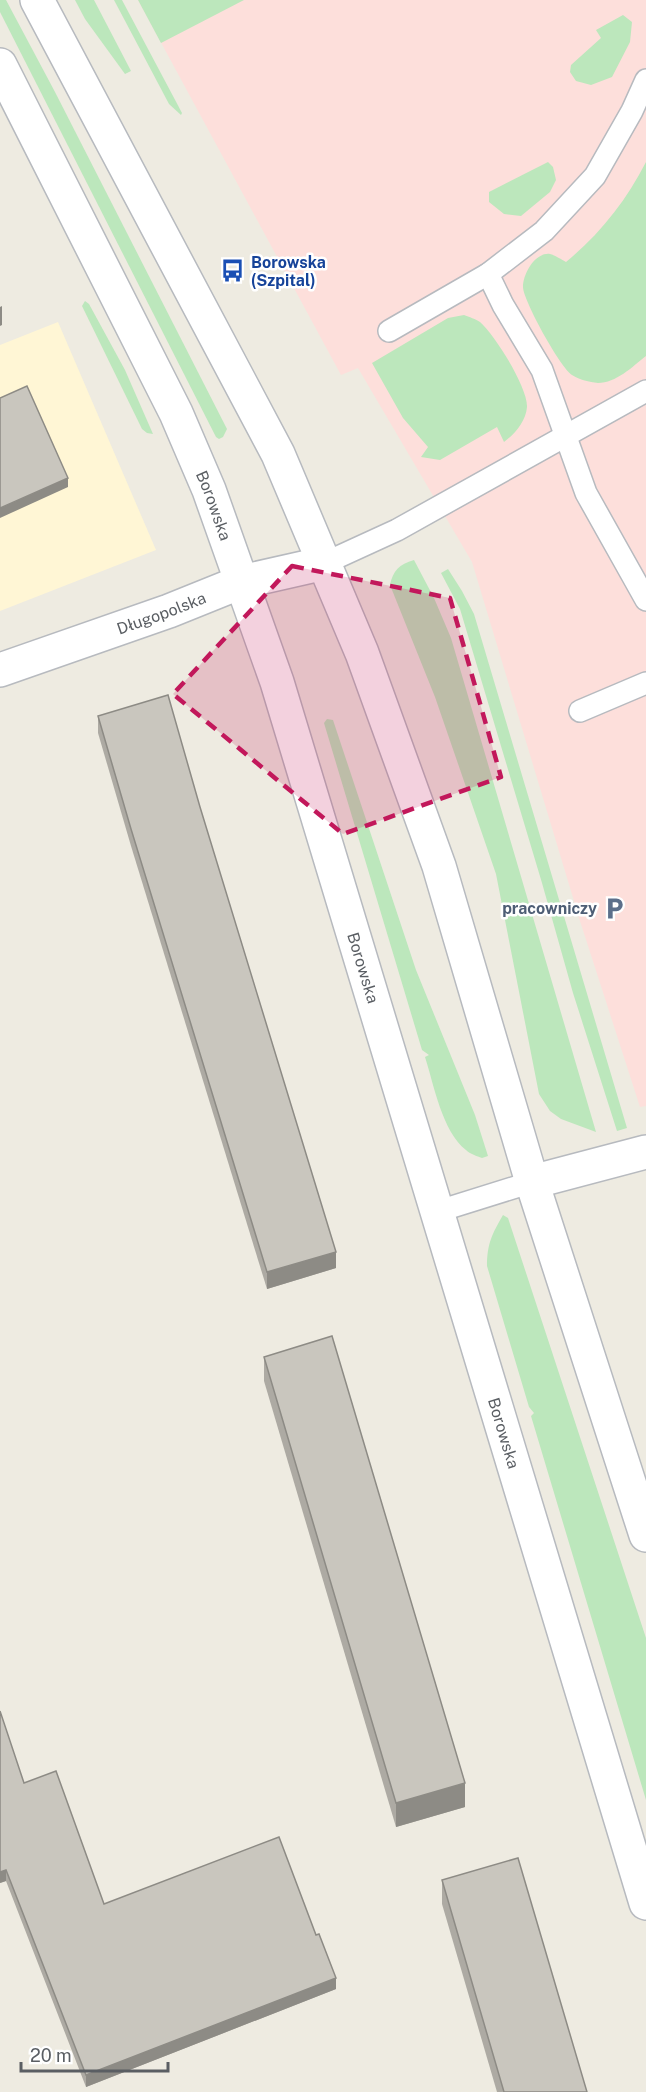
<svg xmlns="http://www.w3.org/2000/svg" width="646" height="2092" font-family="'Public Sans',sans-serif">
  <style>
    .commercial { fill: #fff6d5 }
    .medical { fill: #fddfdb }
    .green { fill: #bce7bc }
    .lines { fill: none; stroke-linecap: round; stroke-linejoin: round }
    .service-casing { stroke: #b7babf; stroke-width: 24 }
    .minor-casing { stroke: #b7babf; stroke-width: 36 }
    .tertiary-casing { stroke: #b7babf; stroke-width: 36 }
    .service { stroke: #fff; stroke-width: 21 }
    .minor { stroke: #fff; stroke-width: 33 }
    .tertiary { stroke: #fff; stroke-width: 33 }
    .wall { fill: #adaaa3 }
    .shaded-wall { fill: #8d8b85 }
    .building { fill: #c9c6be; stroke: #8d8b85; stroke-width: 1.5 }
    .marked { fill: #c2185b; fill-opacity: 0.2; stroke: #c2185b; stroke-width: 4.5; stroke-dasharray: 12 8; stroke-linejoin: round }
    .labels { text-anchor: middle; stroke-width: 5; stroke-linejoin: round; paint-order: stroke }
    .transit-label { font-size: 16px; font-weight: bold; fill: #164399; stroke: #fff; text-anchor: start }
    .street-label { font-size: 16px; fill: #5a5e63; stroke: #fff }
    .service-label { font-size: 16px; font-weight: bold; fill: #4e5e75; stroke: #fff; text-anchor: end }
  </style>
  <rect width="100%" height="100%" fill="#eeebe1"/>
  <polygon class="commercial" points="58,322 156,550 0,611 0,345"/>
  <polygon class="medical" points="138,0 646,0 646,1106 640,1107 580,921 472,562 358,368 341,375"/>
  <g class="green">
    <polygon points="0,0 6,0 55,92 227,429 223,437 219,439 216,437 0,12"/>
    <polygon points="75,0 94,0 131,71 125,74 85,19"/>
    <polygon points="114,0 122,0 182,113 181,115 169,104"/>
    <polygon points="138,0 244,0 161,43"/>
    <polygon points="623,15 632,22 630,42 612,77 591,85 576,81 570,72 571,65 601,38 596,30"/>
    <polygon points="548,162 553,167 556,180 550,192 521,216 504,214 489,202 489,192"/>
    <path d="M646 162V356C632 367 616 383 598 383 589 382 580 380 572 375 560 367 523 300 523 287 523 274 535 252 550 254 555 255 562 260 566 262 600 234 626 201 646 162Z"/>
    <polygon points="85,301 89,304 125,370 153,434 147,433 142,429 82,306"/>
    <path d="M464 315C469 317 476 319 480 322 495 335 528 388 527 407 526 421 515 434 504 442L497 427 440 460 421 457 428 447 403 418 372 363 448 318Z"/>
    <path d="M414 560 434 598 451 638 596 1132 561 1119 550 1111 539 1094 496 874 435 697 390 585C393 571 399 564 414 560Z"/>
    <polygon points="448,569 462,591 474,614 627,1128 617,1131 573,993 542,883 460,609 441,573"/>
    <path d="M327 719 333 720 416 970 475 1115 488 1156 482 1158C477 1156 470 1154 466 1150 442 1131 434 1085 425 1057L429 1055 422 1050 324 723Z"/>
    <path d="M503 1215 508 1218 646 1638V1800L531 1416 534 1413 529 1407 487 1266C487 1244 492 1234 503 1215Z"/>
  </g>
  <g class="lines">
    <defs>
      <g id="service">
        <polyline points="488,274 503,305 542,370 586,493 646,600"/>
        <polyline points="389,331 488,274 544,231 595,176 632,111 646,80"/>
        <polyline points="325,563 397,530 646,391"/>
        <polyline points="580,711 646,683"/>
        <polyline points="439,1211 532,1182"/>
      </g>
      <g id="minor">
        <path id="s1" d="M0 670 169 611 241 582 325 563"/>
        <polyline points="532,1182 646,1152"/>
      </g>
      <g id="tertiary">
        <polyline points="37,0 278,454 362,653 439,866 532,1182 646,1535"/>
        <path id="s2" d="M0 65 176 413 209 490 277 682 646 1903"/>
      </g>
    </defs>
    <use href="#service" class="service-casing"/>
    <use href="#minor" class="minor-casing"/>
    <use href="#tertiary" class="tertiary-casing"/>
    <use href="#service" class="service"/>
    <use href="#minor" class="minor"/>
    <use href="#tertiary" class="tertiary"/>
  </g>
  <g class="wall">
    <polygon points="98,716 200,807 336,1268 267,1289 131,846 98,733"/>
    <polygon points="264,1357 465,1807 396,1827 264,1381"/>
    <polygon points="24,1783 104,1904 336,1989 86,2087 6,1881 0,1883"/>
    <polygon points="442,1880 587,2092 497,2092 442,1904"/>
  </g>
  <g class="shaded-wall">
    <polygon points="2,306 2,325 0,326 0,307"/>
    <polygon points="68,478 68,487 0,518 0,508"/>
    <polygon points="336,1252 336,1268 267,1289 267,1272"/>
    <polygon points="465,1783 465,1807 396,1827 396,1803"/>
    <polygon points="6,1870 6,1881 0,1883 0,1872"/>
    <polygon points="336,1978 336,1989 86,2087 86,2075"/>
  </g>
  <g class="building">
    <polygon points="27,386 68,478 0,508 0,398"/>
    <polygon points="168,695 200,807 336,1252 267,1272 131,829 98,716"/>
    <polygon points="332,1336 465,1783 396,1803 264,1357"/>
    <polygon points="0,1711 24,1783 56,1771 104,1904 279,1837 316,1935 319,1934 336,1978 86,2075 6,1870 0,1872"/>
    <polygon points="518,1858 587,2092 504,2092 442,1880"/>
  </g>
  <path class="marked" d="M292 566 450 598 501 777 343 834 173 694Z"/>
  <defs>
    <symbol id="bus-bare" viewBox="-9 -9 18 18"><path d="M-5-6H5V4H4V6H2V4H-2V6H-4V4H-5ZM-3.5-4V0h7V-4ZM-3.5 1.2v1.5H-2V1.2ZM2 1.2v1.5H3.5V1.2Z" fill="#1a4fb4" stroke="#fff" stroke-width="2.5" paint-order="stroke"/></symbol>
    <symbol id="parking-bare" viewBox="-9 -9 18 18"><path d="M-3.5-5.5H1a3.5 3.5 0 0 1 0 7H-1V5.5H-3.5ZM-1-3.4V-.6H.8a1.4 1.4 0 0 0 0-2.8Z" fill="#5c6f8a" stroke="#fff" stroke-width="2.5" paint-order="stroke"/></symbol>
  </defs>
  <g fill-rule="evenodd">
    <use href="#bus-bare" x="216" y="254" width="33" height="33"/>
    <use href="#parking-bare" x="598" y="892" width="33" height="33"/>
  </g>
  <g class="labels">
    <g class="transit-label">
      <text x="251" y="268">Borowska<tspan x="251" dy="18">(Szpital)</tspan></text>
    </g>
    <g class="street-label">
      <text dy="6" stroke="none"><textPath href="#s2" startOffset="490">Borowska</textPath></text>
      <text dy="6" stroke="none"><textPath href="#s1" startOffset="171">Długopolska</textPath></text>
      <text dy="6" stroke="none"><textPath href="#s2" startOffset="976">Borowska</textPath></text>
      <text dy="6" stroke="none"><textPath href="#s2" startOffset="1462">Borowska</textPath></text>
    </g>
    <g class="service-label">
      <text x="597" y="914">pracowniczy</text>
    </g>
  </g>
  <path d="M21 2062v9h147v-9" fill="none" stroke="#5a5e63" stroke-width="3"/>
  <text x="30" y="2062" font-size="18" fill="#5a5e63" stroke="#ffffff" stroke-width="4.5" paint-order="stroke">20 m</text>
</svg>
